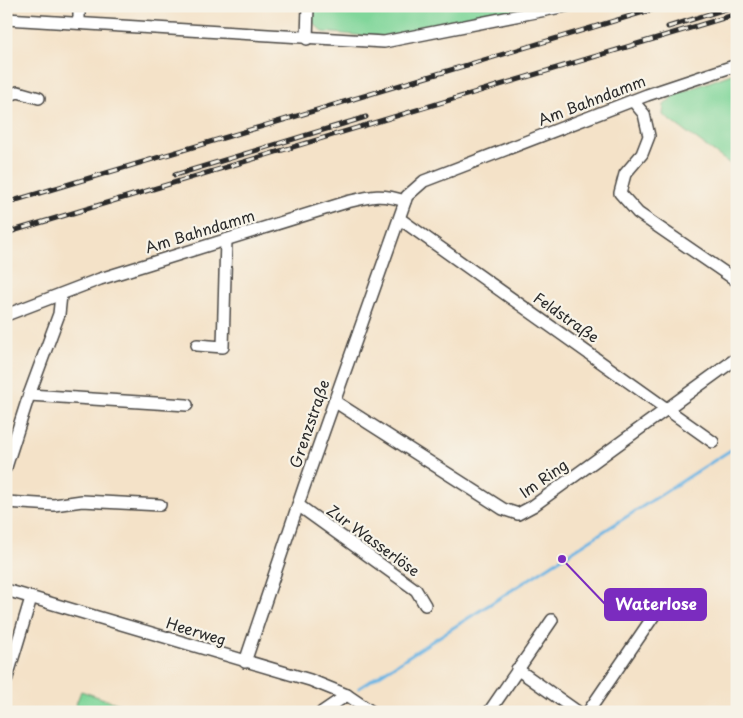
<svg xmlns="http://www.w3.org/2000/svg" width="743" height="718" font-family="'Playpen Sans',sans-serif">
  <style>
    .green { fill: #80d69a; stroke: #568062 }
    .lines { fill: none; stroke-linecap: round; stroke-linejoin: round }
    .stream { stroke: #6cb5e4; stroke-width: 3 }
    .minor-casing { stroke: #494643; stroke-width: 14 }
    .minor { stroke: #fff; stroke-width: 11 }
    .rail-casing { stroke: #2b2b2b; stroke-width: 5 }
    .rail { stroke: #f7f3e8; stroke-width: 3; stroke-dasharray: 9; stroke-linecap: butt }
    .labels { text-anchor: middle; stroke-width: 4.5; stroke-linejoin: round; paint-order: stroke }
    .street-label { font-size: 15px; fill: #2b2b2b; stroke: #f7f3e8 }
    .leader { fill: none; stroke: #7b2cbf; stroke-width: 2 }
    .callout-dot { fill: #7b2cbf; stroke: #f7f3e8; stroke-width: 2 }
    .callout { fill: #7b2cbf; stroke: #7b2cbf; stroke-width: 2 }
    .callout-label { font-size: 16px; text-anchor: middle; font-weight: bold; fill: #fff }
  </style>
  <rect width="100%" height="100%" fill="#f7f3e8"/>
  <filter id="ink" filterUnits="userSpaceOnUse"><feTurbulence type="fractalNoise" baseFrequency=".02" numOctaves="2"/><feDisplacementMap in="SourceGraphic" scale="10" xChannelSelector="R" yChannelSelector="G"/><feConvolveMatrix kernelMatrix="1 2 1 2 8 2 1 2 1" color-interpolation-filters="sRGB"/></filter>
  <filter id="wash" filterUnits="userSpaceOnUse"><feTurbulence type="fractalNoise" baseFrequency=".0096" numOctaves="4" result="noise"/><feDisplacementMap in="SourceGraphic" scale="20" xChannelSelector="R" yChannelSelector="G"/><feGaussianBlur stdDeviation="1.12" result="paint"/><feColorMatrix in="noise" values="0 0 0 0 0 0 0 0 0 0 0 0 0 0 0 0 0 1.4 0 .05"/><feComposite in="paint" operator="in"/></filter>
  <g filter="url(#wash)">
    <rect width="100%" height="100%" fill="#f4e2c8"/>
    <g class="green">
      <polygon points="313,6 543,6 420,33 375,37 323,32 311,21"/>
      <polygon points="737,72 737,169 663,115 664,105 676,94"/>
      <polygon points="81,691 142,712 73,712"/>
    </g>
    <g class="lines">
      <polyline class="stream" points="359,688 737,446"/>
    </g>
  </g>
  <g filter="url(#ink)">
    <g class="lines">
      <defs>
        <g id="minor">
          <polyline points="6,19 384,42 566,6"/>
          <polyline points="79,23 79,6"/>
          <polyline points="307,39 308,6"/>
          <polyline points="6,96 18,92 39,98"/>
          <polyline points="633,101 644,114 649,136 642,154 625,174 620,193 638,213 737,281"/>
          <polyline points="400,219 713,442"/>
          <path d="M6 315 100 279 347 202C371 196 381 193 405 201"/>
          <polyline points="197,345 223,347 226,240"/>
          <polyline points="29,395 187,405"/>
          <polyline points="334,401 503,509 518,514 533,506 737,358"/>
          <polyline points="6,467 29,395 59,314 61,295"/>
          <polyline points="6,502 54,505 82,501 160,505"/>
          <polyline points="298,505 416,590 425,605"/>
          <polyline points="6,590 310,680 347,695 372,712"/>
          <polyline points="245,662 304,487 407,196 424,181 647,95 737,65"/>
          <polyline points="517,669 578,712"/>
          <polyline points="6,681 31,598"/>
          <polyline points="322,712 347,695"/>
          <polyline points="489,712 552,620"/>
          <polyline points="588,712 657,611"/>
        </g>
      </defs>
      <use href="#minor" class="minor-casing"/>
      <use href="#minor" class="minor"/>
      <defs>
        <g id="rail">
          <polyline points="668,27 735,6"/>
          <polyline points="175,175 366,117"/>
          <polyline points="6,203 664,6"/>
          <polyline points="6,233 737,14"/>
        </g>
      </defs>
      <use href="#rail" class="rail-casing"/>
      <use href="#rail" class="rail"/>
    </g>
  </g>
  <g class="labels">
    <g class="street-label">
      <text transform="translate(592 101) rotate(-21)" y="5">Am Bahndamm</text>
      <text transform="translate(200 232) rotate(-17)" y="5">Am Bahndamm</text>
      <text transform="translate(566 318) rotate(35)" y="5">Feldstraße</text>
      <text transform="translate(310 424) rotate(-71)" y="5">Grenzstraße</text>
      <text transform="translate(544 479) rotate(-35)" y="5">Im Ring</text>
      <text transform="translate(373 541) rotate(36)" y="5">Zur Wasserlöse</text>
      <text transform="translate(196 632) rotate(17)" y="5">Heerweg</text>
    </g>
  </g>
  <path class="leader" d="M562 559L605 604"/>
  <circle class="callout-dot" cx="562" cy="559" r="5"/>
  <rect class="callout" x="605" y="589" width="101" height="31" rx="5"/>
  <g class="callout-label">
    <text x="656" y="610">Waterlose</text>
  </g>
  <rect width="743" height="718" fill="none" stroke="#f7f3e8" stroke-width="25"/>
</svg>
